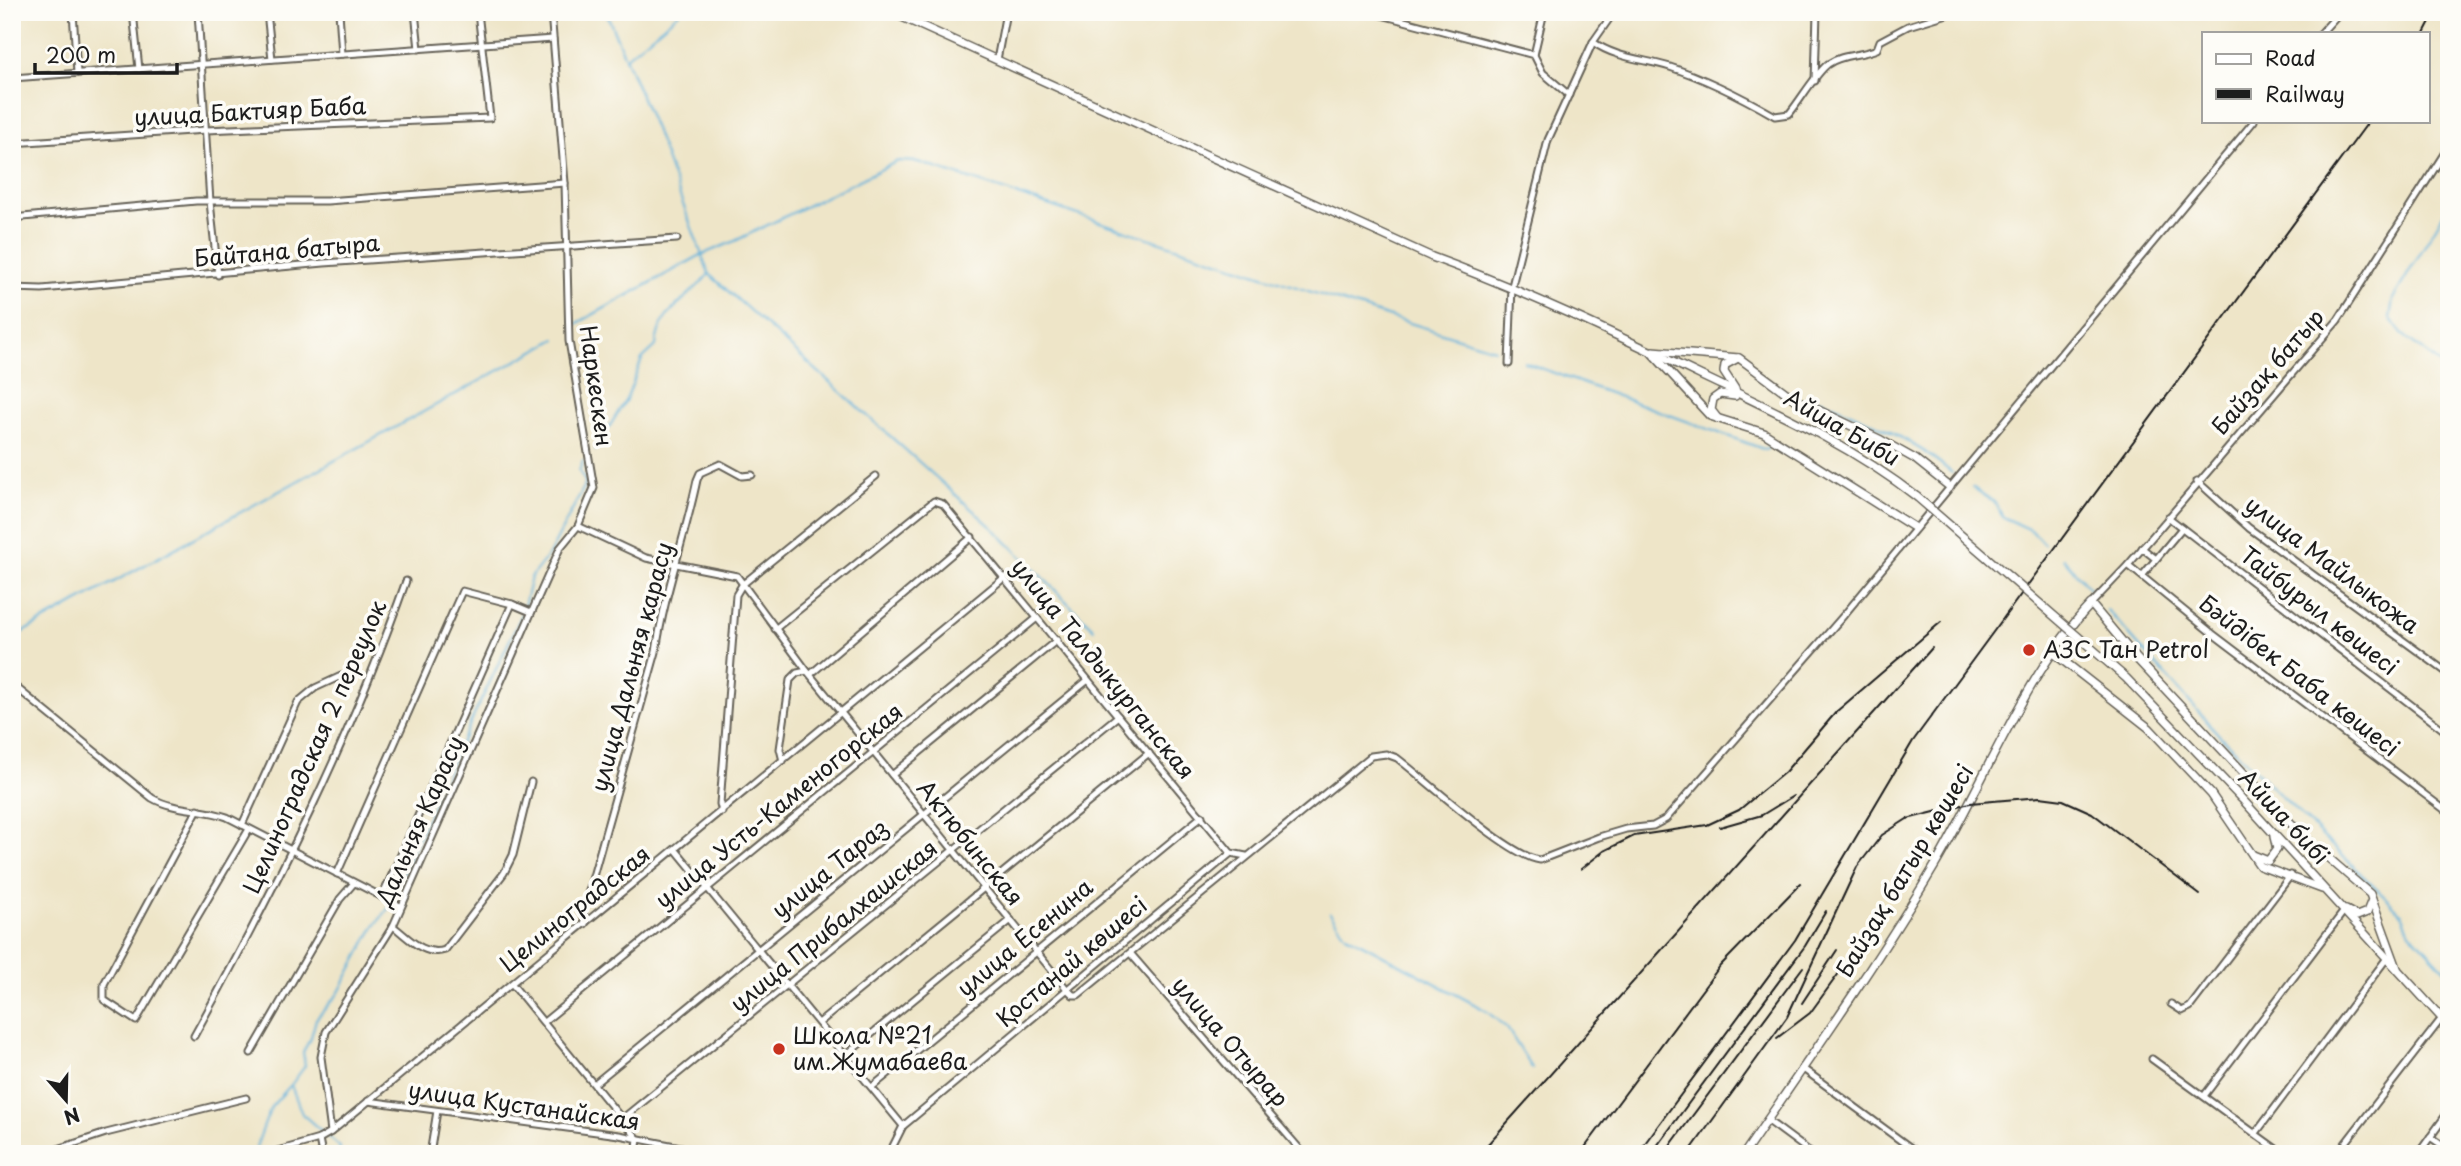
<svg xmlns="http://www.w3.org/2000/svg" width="2461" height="1166" font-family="'Playpen Sans',sans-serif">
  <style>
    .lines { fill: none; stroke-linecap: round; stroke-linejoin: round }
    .stream { stroke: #5fb1db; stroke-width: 2 }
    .minor-casing { stroke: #666258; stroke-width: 9 }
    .major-casing { stroke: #666258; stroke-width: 10 }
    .minor { stroke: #fff; stroke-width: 5 }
    .major { stroke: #fff; stroke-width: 7 }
    .rail { stroke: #1c1c1c; stroke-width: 2 }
    .major-bridge-casing { stroke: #666258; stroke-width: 10; stroke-linecap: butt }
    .major-bridge { stroke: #fff; stroke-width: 7 }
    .poi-dot { fill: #c8321e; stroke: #fdfcf7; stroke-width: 2.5 }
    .labels { text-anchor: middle; stroke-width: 7; stroke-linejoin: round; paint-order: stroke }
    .street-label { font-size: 23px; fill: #1c1c1c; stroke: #fdfcf7 }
    .poi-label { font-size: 23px; fill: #1c1c1c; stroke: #fdfcf7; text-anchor: start }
  </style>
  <rect width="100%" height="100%" fill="#fdfcf7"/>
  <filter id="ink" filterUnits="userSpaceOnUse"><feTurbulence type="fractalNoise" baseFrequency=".0143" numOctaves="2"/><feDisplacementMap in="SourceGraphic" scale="14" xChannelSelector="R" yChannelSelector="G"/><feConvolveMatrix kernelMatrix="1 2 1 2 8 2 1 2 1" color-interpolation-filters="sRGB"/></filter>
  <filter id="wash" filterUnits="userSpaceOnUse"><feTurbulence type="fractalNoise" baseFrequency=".00686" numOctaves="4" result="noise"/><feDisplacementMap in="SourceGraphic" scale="28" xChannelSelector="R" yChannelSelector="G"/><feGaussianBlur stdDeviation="1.57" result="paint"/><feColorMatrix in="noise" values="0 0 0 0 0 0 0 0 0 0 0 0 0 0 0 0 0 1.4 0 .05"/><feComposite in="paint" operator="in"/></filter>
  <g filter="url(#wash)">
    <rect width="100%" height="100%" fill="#eee5c8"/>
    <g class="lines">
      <g class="stream">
        <polyline points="606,12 655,129 709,274 995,530 1094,629"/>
        <polyline points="625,58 680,12"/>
        <polyline points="2449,205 2393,299 2390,318 2402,334 2449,371"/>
        <polyline points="576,324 701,255 735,241 898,161 918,162 1345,303 1494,349"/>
        <polyline points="1524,362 1766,450 1770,445"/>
        <path d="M1813 401 1821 400C1866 419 1915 440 1952 473"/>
        <path d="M595 450 627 398 642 359 656 346C658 311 688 300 708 275"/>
        <polyline points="1972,487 1994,502 2003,517 2031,530 2044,544"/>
        <polyline points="2063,558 2090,589"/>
        <polyline points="524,606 531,577 550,553 586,483 579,471 583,461"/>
        <polyline points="2107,610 2220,736 2402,914 2410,932 2449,974"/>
        <polyline points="12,638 556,339"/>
        <polyline points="392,899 450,766 523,612"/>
        <polyline points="1330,913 1346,935 1485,1010 1507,1028 1532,1068"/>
        <polyline points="309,1041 303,1052 305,1066 291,1085 302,1114 340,1147 339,1154"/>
        <polyline points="310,1041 316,1019 338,994 374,927 391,905"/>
        <polyline points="256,1147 271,1107 290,1086"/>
      </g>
    </g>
  </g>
  <g filter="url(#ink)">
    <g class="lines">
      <defs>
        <g id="minor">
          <polyline points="73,12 77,73"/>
          <polyline points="133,12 139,69"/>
          <polyline points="198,12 210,202 218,275"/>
          <polyline points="267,12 272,59"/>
          <polyline points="339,12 342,54"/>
          <polyline points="415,12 419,49"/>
          <polyline points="1370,12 1534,55 1544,12"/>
          <polyline points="2321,33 2340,12"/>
          <path d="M1593 42C1615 58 1644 59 1670 67 1707 79 1742 97 1775 116L1789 114C1800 101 1816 73 1828 64 1842 54 1861 56 1877 49L1880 41 1908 26 1954 12"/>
          <polyline points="1534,55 1543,73 1569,95"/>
          <polyline points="997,60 1006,12"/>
          <polyline points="12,78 553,39"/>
          <polyline points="1815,81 1817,12"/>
          <polyline points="12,143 206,130 490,118 478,12"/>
          <polyline points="12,218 196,201 327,201 565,183"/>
          <polyline points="12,288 42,289 324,263 677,239"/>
          <polyline points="1509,364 1512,286 1548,140 1593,42 1614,12"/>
          <polyline points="2197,481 2249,528 2449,674"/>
          <polyline points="2168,517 2449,734"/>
          <path d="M578 526 646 558 737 576 807 671 1066 988 1073 995H1078L1371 756 1386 754 1397 758C1425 779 1511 858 1540 860L1599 837 1626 829 1653 826 1666 819 1844 615 2254 121"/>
          <polyline points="2142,548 2156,559"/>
          <polyline points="2128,565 2213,634 2449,813"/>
          <polyline points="2142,576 2182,528"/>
          <polyline points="743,584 876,476"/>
          <polyline points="2091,604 2128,565 2338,320 2449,146"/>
          <polyline points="775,629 934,501 943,504 1231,853 1246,856"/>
          <polyline points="812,673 972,537"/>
          <path d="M12 684 152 798C174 811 202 808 227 817L400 906"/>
          <polyline points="783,761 780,749 790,680 797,673 807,671"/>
          <polyline points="892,775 1057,640"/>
          <polyline points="198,809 104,984 104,1000 136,1021 249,829"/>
          <polyline points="722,812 720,804 736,595 742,585"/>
          <polyline points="242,825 298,702 315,688 341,676"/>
          <polyline points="676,850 903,1126"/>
          <polyline points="337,874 462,591 512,604 531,612"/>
          <polyline points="382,897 512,604"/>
          <path d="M585 924 583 912 656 652C664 594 685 538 697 480L700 473 720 464 742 476 752 475"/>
          <path d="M393 926C409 938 424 957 445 950L504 873 513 855 531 782"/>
          <polyline points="1130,953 1304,1154"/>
          <polyline points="512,984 622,1119"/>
          <polyline points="2171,1004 2182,1011 2190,1007 2291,875"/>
          <polyline points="544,1022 1037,618"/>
          <polyline points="819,1023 1149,753"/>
          <path d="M194 1036C275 889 350 740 406 581"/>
          <polyline points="251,1053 340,899 354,883"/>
          <polyline points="846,1055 1011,920"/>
          <polyline points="2152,1059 2283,1154"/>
          <polyline points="1802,1068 1919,1154"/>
          <polyline points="594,1084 1088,680"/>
          <polyline points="872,1087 1202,816"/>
          <polyline points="2204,1096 2344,911"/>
          <polyline points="368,1101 619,1135 716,1154"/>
          <polyline points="1767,1120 1813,1154"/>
          <polyline points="331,1132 321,1057 326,1032 393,926 560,548 578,526 594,488 569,341 565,183 551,12"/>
          <polyline points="2256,1133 2387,958"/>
          <polyline points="2430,1137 2449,1150"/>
          <polyline points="319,1139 322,1154"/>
          <polyline points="344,1153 351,1154"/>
          <polyline points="43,1154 106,1133 246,1098"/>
          <polyline points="267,1154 319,1139 331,1132 1005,577"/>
          <polyline points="430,1154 437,1111"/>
          <polyline points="636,1154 638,1139 622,1119 1118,716"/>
          <polyline points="889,1154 903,1126 1231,853"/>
          <polyline points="2337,1154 2449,1009"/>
          <polyline points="2418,1154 2449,1111"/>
        </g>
        <g id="major">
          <path d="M891 12 1432 257C1525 291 1615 334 1704 377 1779 413 1852 446 1917 497"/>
          <polyline points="1653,351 1739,358 1793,398 1881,440 1915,459 1950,487"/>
          <polyline points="1652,353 1710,416 1764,433 1915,528"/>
          <polyline points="1735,389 1724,372 1725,365 1738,358"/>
          <polyline points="1718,419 1711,410 1713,399 1720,394 1735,396"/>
          <polyline points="2083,641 2126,678 2242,799 2449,1026"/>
          <polyline points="2051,651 2149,728 2211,794 2260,866 2322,889"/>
          <polyline points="2253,855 2268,861 2277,849 2274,837"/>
          <polyline points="2346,910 2357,916 2367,912 2371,902"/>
          <path d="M1744 1154C1809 1059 1875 966 1934 867 1984 783 2025 674 2091 604L2137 659 2302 835 2370 894 2397 968"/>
        </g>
      </defs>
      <use href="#minor" class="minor-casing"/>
      <use href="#major" class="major-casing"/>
      <use href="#minor" class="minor"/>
      <use href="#major" class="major"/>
      <g class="rail">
        <polyline points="2424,33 2435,12"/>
        <polyline points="1720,827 1762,815 1793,796"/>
        <polyline points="1581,869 1604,851 1634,836 1707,825 1739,810 1785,772 1837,711 1941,622"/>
        <polyline points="1802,1003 1837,950"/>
        <polyline points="1777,1038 1810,1013 1850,958"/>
        <polyline points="1479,1154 1932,648"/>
        <polyline points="1580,1154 1720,966 1801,883"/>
        <polyline points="1637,1154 1795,940 1913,741 2369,121"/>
        <polyline points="1651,1154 1805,946 1826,911"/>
        <polyline points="1664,1154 1803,967"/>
        <polyline points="1688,1154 1787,1017 1857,867 1882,835 1907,819 1970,803 2040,797 2063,800 2092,813 2200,895"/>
      </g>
      <defs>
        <polyline id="major-bridge" points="1917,497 2083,641"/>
      </defs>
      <use href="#major-bridge" class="major-bridge-casing"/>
      <use href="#major-bridge" class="major-bridge"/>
    </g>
  </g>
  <g class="poi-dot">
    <circle cx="2029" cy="650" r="7"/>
    <circle cx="779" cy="1049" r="7"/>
  </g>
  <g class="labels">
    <g class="street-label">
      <text transform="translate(250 112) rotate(-3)" y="8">улица Бактияр Баба</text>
      <text transform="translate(287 251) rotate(-5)" y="8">Байтана батыра</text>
      <text transform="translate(2268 372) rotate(-49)" y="8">Байзақ батыр</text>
      <text transform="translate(596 386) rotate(82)" y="8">Наркескен</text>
      <text transform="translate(1842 428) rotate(30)" y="8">Айша Биби</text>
      <text transform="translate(2332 565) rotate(37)" y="8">улица Майлыкожа</text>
      <text transform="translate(2319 611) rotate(38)" y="8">Тайбурыл көшесі</text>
      <text transform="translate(632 667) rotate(-75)" y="8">улица Дальняя карасу</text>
      <text transform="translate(1103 669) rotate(51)" y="8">улица Талдыкурганская</text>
      <text transform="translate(2299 676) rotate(38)" y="8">Бәйдібек Баба көшесі</text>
      <text transform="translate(315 747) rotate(-66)" y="8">Целиноградская 2 переулок</text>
      <text transform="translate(779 806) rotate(-39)" y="8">улица Усть-Каменогорская</text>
      <text transform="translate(2284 817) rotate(47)" y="8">Айша бибі</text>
      <text transform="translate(420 821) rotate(-66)" y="8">Дальняя Карасу</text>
      <text transform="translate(970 843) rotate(51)" y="8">Актюбинская</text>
      <text transform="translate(830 869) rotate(-39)" y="8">улица Тараз</text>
      <text transform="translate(1905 871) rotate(-59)" y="8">Байзақ батыр көшесі</text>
      <text transform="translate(575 909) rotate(-39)" y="8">Целиноградская</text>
      <text transform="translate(834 926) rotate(-39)" y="8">улица Прибалхашская</text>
      <text transform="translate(1025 938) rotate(-40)" y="8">улица Есенина</text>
      <text transform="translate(1072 962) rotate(-40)" y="8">Қостанай көшесі</text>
      <text transform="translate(1230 1042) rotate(49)" y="8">улица Отырар</text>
      <text transform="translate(524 1106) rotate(8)" y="8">улица Кустанайская</text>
    </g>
    <g class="poi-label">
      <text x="2043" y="658">АЗС Тан Petrol</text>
      <text x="793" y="1044">Школа №21<tspan x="793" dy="26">им.Жумабаева</tspan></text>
    </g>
  </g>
  <rect width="2461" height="1166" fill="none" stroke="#fdfcf7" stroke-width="42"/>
  <rect x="2202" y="32" width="228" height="91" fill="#fdfcf7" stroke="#a3a29f" stroke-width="2"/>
  <rect x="2216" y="54" width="35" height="10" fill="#ffffff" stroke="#a3a29f" stroke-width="2"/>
  <text x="2265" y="66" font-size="21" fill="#1c1c1c">Road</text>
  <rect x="2216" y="89" width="35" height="10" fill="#1c1c1c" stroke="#a3a29f" stroke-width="2"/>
  <text x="2265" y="102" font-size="21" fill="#1c1c1c">Railway</text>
  <g transform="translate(66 1100) rotate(160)" stroke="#fdfcf7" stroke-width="5" paint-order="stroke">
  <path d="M0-5L12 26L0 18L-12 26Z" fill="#1c1c1c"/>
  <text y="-10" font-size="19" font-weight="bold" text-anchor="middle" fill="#1c1c1c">N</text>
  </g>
  <path d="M35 63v10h142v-10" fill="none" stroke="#1c1c1c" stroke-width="3.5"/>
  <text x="46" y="63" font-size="21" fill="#1c1c1c" stroke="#fdfcf7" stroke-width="5" paint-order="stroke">200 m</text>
</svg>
